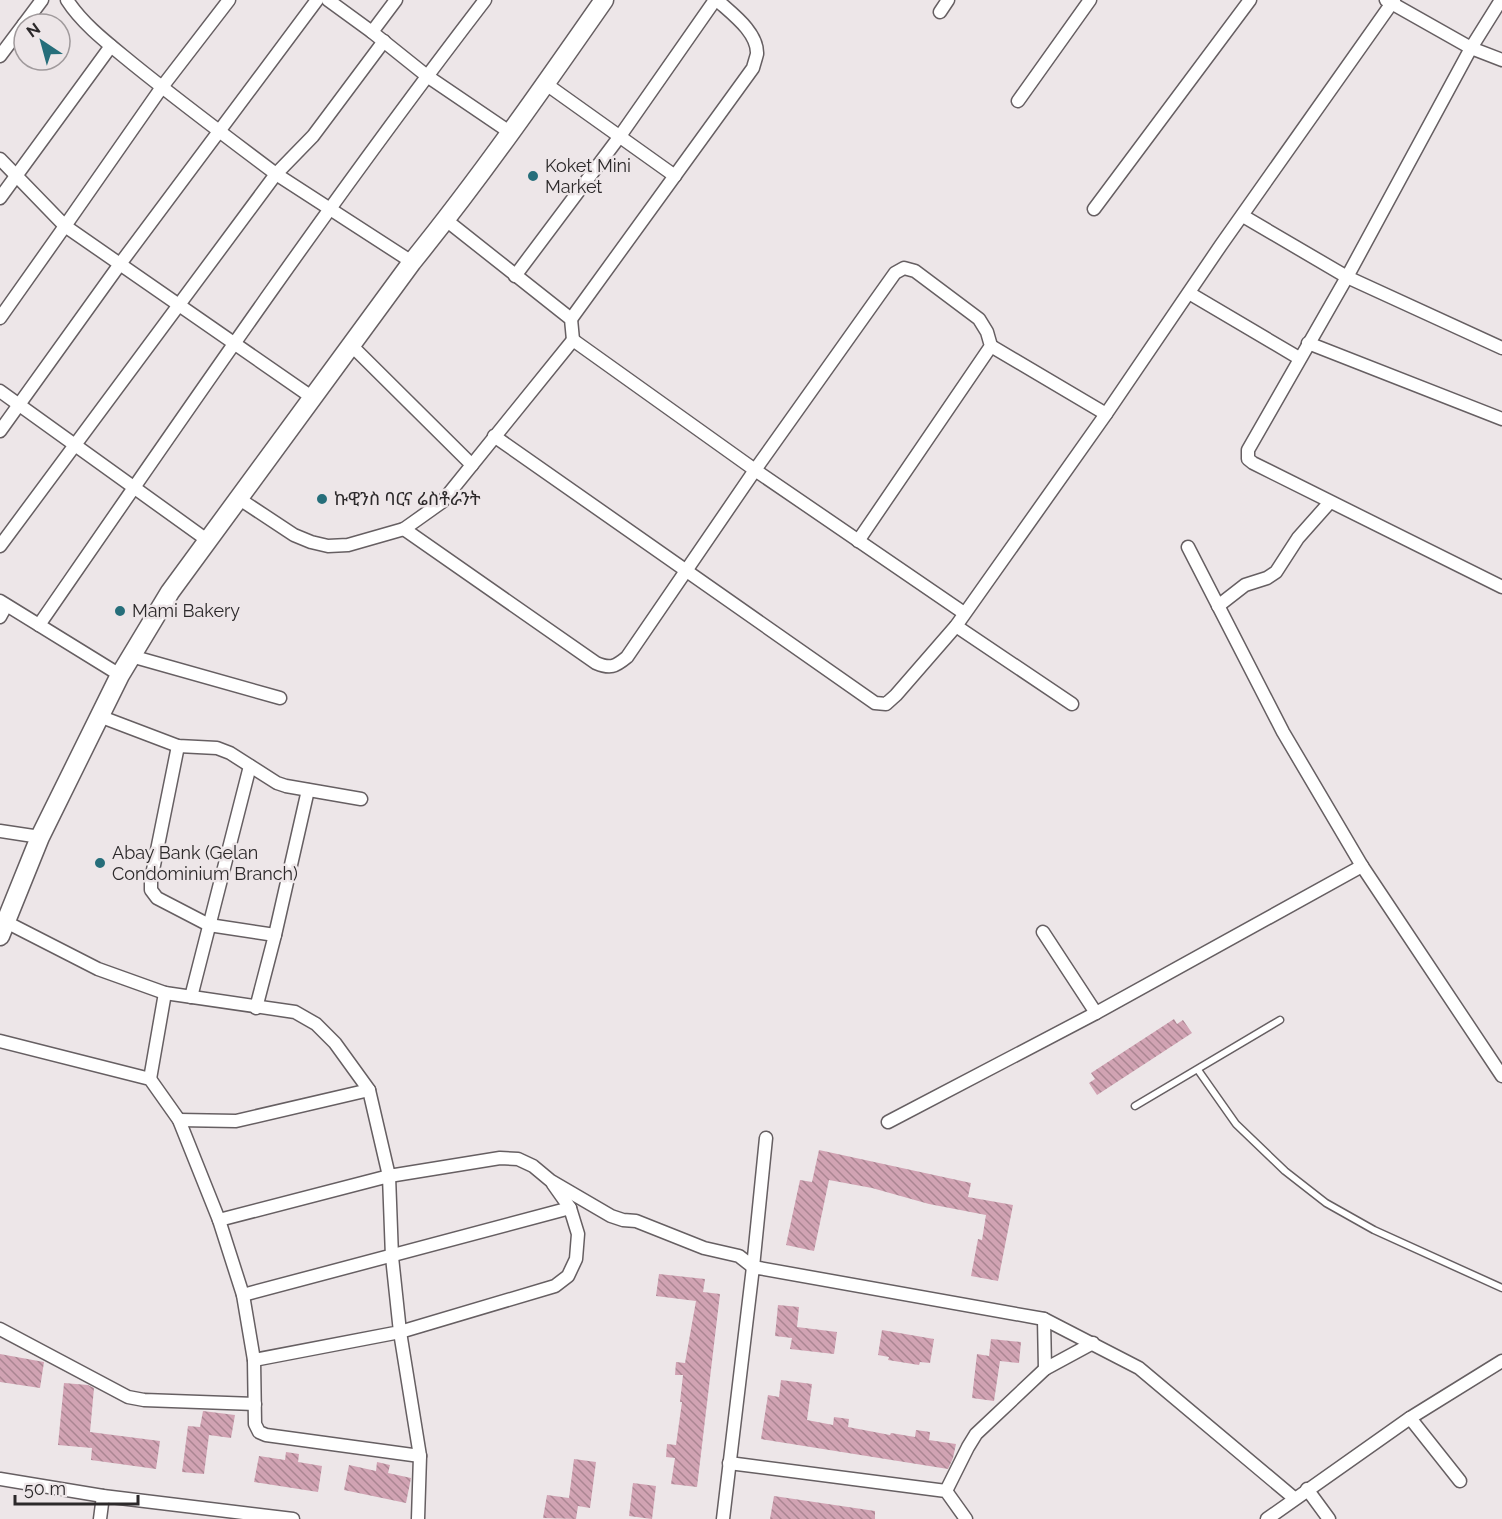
<svg xmlns="http://www.w3.org/2000/svg" width="1502" height="1519" font-family="Raleway,'Noto Sans Ethiopic',sans-serif">
  <style>
    .building { fill: url(#building-back-hatch) }
    .lines { fill: none; stroke-linecap: round; stroke-linejoin: round }
    .lane-casing { stroke: #665f62; stroke-width: 9 }
    .street-casing { stroke: #665f62; stroke-width: 15 }
    .secondary-casing { stroke: #665f62; stroke-width: 21 }
    .lane { stroke: #fff; stroke-width: 6 }
    .street { stroke: #fff; stroke-width: 12 }
    .secondary { stroke: #fff; stroke-width: 18 }
    .poi-dot { fill: #266e7a; stroke: #ede6e8; stroke-width: 2 }
    .labels { text-anchor: middle; stroke-width: 5; stroke-linejoin: round; paint-order: stroke }
    .poi-label { font-size: 18px; fill: #2c292a; stroke: #ede6e8; text-anchor: start }
  </style>
  <defs>
    <pattern id="building-back-hatch" width="6" height="6" patternUnits="userSpaceOnUse" patternTransform="scale(1.5)"><rect width="6" height="6" fill="#d1a3b3"/><path d="M-1 5l2 2M0 0l6 6M5-1l2 2" fill="none" stroke="#aa8592"/></pattern>
  </defs>
  <rect width="100%" height="100%" fill="#ede6e8"/>
  <g class="building">
    <polygon points="1174,1019 1177,1024 1183,1020 1192,1033 1097,1095 1089,1083 1095,1079 1091,1073"/>
    <polygon points="819,1150 971,1183 968,1197 1013,1205 998,1281 971,1276 978,1239 982,1240 986,1215 929,1204 872,1188 829,1180 814,1251 786,1245 800,1180 812,1182"/>
    <polygon points="659,1274 705,1279 703,1292 720,1294 697,1487 671,1484 675,1458 666,1457 667,1444 676,1445 682,1402 680,1402 683,1375 675,1375 676,1362 685,1363 696,1301 656,1296"/>
    <polygon points="778,1305 799,1307 797,1327 837,1332 834,1354 790,1349 792,1338 775,1336"/>
    <polygon points="882,1330 934,1339 930,1363 920,1362 919,1365 888,1360 889,1357 878,1355"/>
    <polygon points="991,1339 1021,1342 1019,1363 1000,1361 994,1401 972,1398 977,1354 989,1356"/>
    <polygon points="0,1354 44,1362 40,1388 0,1382"/>
    <polygon points="781,1380 812,1384 807,1420 833,1425 834,1417 849,1419 848,1427 890,1435 891,1433 915,1437 916,1430 930,1432 929,1440 956,1444 953,1458 948,1469 761,1439 768,1395 779,1397"/>
    <polygon points="64,1383 88,1385 94,1388 90,1432 160,1441 156,1469 91,1460 92,1448 58,1445"/>
    <polygon points="203,1411 235,1415 231,1438 209,1435 204,1474 182,1472 188,1426 200,1427"/>
    <polygon points="286,1452 299,1454 298,1462 322,1466 318,1492 254,1482 259,1456 285,1460"/>
    <polygon points="574,1459 596,1462 590,1508 578,1506 576,1519 543,1518 547,1495 569,1498"/>
    <polygon points="377,1462 390,1465 388,1473 411,1478 406,1503 344,1490 349,1465 376,1471"/>
    <polygon points="633,1483 656,1486 652,1519 629,1516"/>
    <polygon points="774,1496 875,1511 875,1519 770,1519"/>
  </g>
  <g class="lines">
    <defs>
      <g id="lane">
        <polyline points="1198,1070 1236,1124 1285,1171 1326,1203 1374,1230 1502,1288"/>
        <polyline points="1135,1106 1280,1020"/>
      </g>
      <g id="street">
        <polyline points="328,0 372,32"/>
        <polyline points="396,0 372,32 427,76 511,133"/>
        <polyline points="1386,0 1471,48 1502,60"/>
        <polyline points="1501,0 1471,48 1347,277 1248,450 1248,459 1253,463 1502,587"/>
        <polyline points="940,12 948,0"/>
        <polyline points="24,24 42,0"/>
        <polyline points="384,41 313,136 276,174 412,262"/>
        <polyline points="0,56 24,24"/>
        <polyline points="546,84 675,176"/>
        <polyline points="1018,101 1090,0"/>
        <polyline points="0,159 65,226 162,87 229,0"/>
        <polyline points="0,198 111,46"/>
        <polyline points="1094,209 1250,0"/>
        <polyline points="1243,216 1347,277 1502,348"/>
        <polyline points="446,220 571,319 573,340"/>
        <polyline points="515,276 620,136 715,0"/>
        <polyline points="1189,293 1299,358"/>
        <polyline points="0,318 65,226 313,398"/>
        <path d="M571 319 753 68C754 64 756 58 757 54 758 32 731 13 717 0"/>
        <polyline points="1308,343 1502,419"/>
        <polyline points="351,345 472,465"/>
        <polyline points="991,346 1106,414"/>
        <polyline points="0,391 207,540"/>
        <polyline points="0,431 120,264 317,0"/>
        <polyline points="494,436 875,703 886,704 896,695 956,626 1106,414 1221,245 1394,0"/>
        <polyline points="238,498 294,535 311,542 328,546 348,545 404,529 442,502 573,340 755,470 964,613"/>
        <path d="M404 529 596 663C610 669 615 667 627 657L755 470 895 273 904 268 915 271 979 319 987 332 991 346 858 541"/>
        <path d="M0 546 276 174C228 138 180 102 133 64 110 45 83 25 67 0"/>
        <polyline points="1188,547 1283,732 1362,866 1502,1076"/>
        <polyline points="0,601 120,675"/>
        <polyline points="1218,606 1245,585 1267,578 1276,572 1298,538 1330,502"/>
        <polyline points="0,617 6,606"/>
        <path d="M39 625C184 415 329 203 485 0"/>
        <polyline points="956,626 1072,704"/>
        <polyline points="131,656 280,698"/>
        <polyline points="99,716 178,746 217,748 230,753 277,783 286,786 361,799"/>
        <polyline points="178,746 151,880 151,890 157,898 209,925 275,935"/>
        <polyline points="0,831 40,837"/>
        <polyline points="6,922 98,969 165,993 295,1012 316,1024 335,1043 369,1090 389,1176 500,1158 518,1159 533,1166 551,1181 611,1216 623,1220 636,1221 704,1248 739,1256 753,1267"/>
        <polyline points="1043,932 1096,1013"/>
        <polyline points="191,997 250,766"/>
        <polyline points="256,1008 275,935 308,790"/>
        <polyline points="0,1041 150,1079 179,1120 219,1220 243,1295 254,1360 255,1424 259,1432 266,1435 420,1456"/>
        <polyline points="150,1079 165,993"/>
        <polyline points="179,1120 236,1121 369,1090"/>
        <polyline points="888,1122 1096,1013 1362,866"/>
        <polyline points="219,1220 389,1176 392,1257 400,1332 254,1360"/>
        <polyline points="753,1267 766,1138"/>
        <polyline points="243,1295 570,1208"/>
        <polyline points="1044,1319 1045,1369"/>
        <polyline points="0,1329 128,1397 144,1400 255,1404"/>
        <polyline points="1410,1418 1460,1481"/>
        <polyline points="729,1463 946,1491 966,1519"/>
        <polyline points="0,1479 103,1496 293,1519"/>
        <polyline points="1307,1489 1329,1519"/>
        <polyline points="946,1491 968,1447 976,1434 1045,1369 1093,1343"/>
        <polyline points="100,1519 103,1496"/>
        <polyline points="418,1519 420,1456 400,1332 555,1286 568,1276 576,1259 578,1234 570,1208 553,1184"/>
        <polyline points="723,1519 753,1267 1044,1319 1139,1368 1294,1498"/>
        <polyline points="1267,1519 1410,1418 1502,1361"/>
      </g>
      <path id="secondary" d="M0 936 40 837 120 675 170 592 412 262C480 178 542 89 604 0"/>
    </defs>
    <use href="#lane" class="lane-casing"/>
    <use href="#street" class="street-casing"/>
    <use href="#secondary" class="secondary-casing"/>
    <use href="#lane" class="lane"/>
    <use href="#street" class="street"/>
    <use href="#secondary" class="secondary"/>
  </g>
  <g class="poi-dot">
    <circle cx="533" cy="176" r="6"/>
    <circle cx="322" cy="499" r="6"/>
    <circle cx="120" cy="611" r="6"/>
    <circle cx="100" cy="863" r="6"/>
  </g>
  <g class="labels">
    <g class="poi-label">
      <text x="545" y="172">Koket Mini<tspan x="545" dy="21">Market</tspan></text>
      <text x="334" y="505">ኩዊንስ ባርና ሬስቶራንት</text>
      <text x="132" y="617">Mami Bakery</text>
      <text x="112" y="859">Abay Bank (Gelan<tspan x="112" dy="21">Condominium Branch)</tspan></text>
    </g>
  </g>
  <g transform="translate(42 42) rotate(324)"><circle r="28" fill="#ede6e8" stroke="#a09a9c" stroke-width="1.5"/>
  <path d="M0-4.5L10 22L0 15L-10 22Z" fill="#266e7a"/>
  <text y="-9" font-size="16" font-weight="bold" text-anchor="middle" fill="#2c292a">N</text>
  </g>
  <path d="M15 1495v9h123v-9" fill="none" stroke="#2c292a" stroke-width="3"/>
  <text x="24" y="1495" font-size="18" fill="#2c292a" stroke="#ede6e8" stroke-width="4.5" paint-order="stroke">50 m</text>
</svg>
